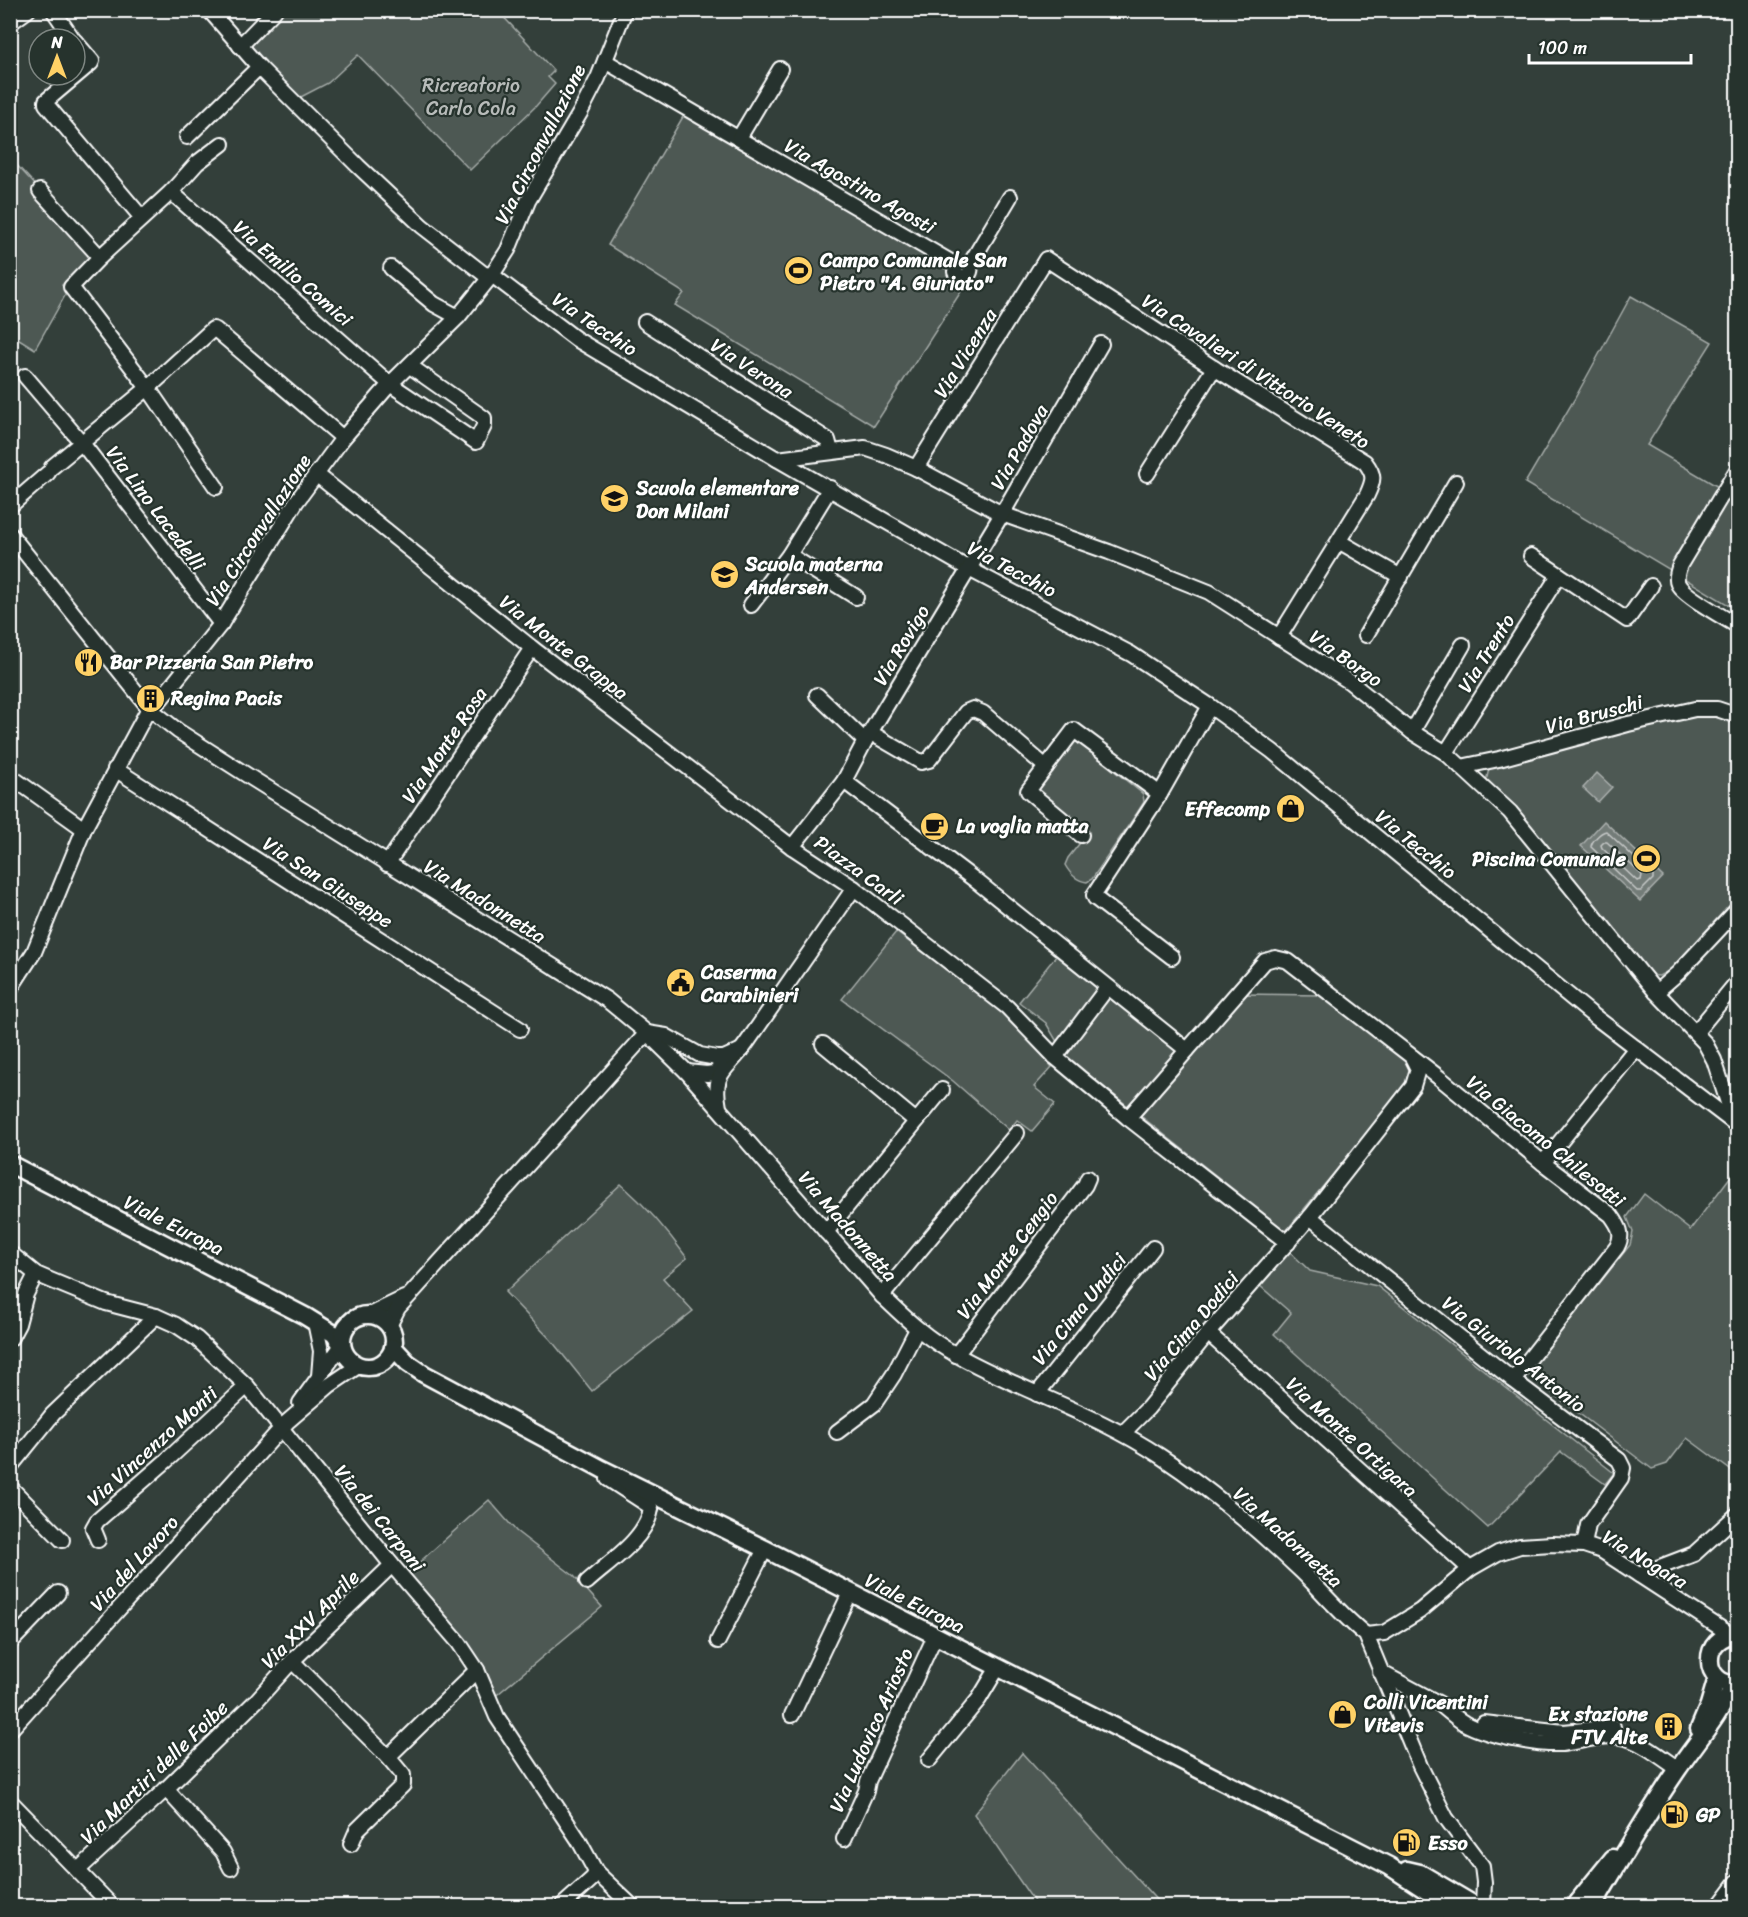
<svg xmlns="http://www.w3.org/2000/svg" width="1748" height="1917" font-family="Sriracha,sans-serif">
  <style>
    .green { fill: #4d5853; stroke: #a6aca9; stroke-width: 1.5 }
    .water { fill: #737b78; stroke: #abb0ae; stroke-width: 1.5 }
    .lines { fill: none; stroke-linecap: round; stroke-linejoin: round }
    .shore { stroke: #c7cac9; stroke-width: 1.5 }
    .minor-casing { stroke: #fff; stroke-width: 18 }
    .major-casing { stroke: #fff; stroke-width: 21 }
    .minor { stroke: #26332d; stroke-width: 14 }
    .major { stroke: #26332d; stroke-width: 16 }
    .labels { text-anchor: middle; stroke-width: 4.5; stroke-linejoin: round; paint-order: stroke }
    .park-label { font-size: 20px; fill: #b8bcba; stroke: #26332d }
    .street-label { font-size: 20px; fill: #fff; stroke: #26332d }
    .poi-label { font-size: 20px; font-weight: bold; fill: #fff; stroke: #26332d; text-anchor: start }
  </style>
  <rect width="100%" height="100%" fill="#333f3a"/>
  <filter id="ink" filterUnits="userSpaceOnUse"><feTurbulence type="fractalNoise" baseFrequency=".0167" numOctaves="2"/><feDisplacementMap in="SourceGraphic" scale="12" xChannelSelector="R" yChannelSelector="G"/><feConvolveMatrix kernelMatrix="1 2 1 2 8 2 1 2 1" color-interpolation-filters="sRGB"/></filter>
  <g filter="url(#ink)">
    <g class="green">
      <polygon points="267,11 498,11 554,71 548,77 555,84 536,106 470,170 358,55 328,83 297,99 238,37"/>
      <path d="M684 115 949 267C948 279 954 282 964 287L874 426 675 305 684 293 608 245Z"/>
      <polygon points="13,161 68,220 95,254 62,285 67,292 35,349 11,334 10,162"/>
      <polygon points="1631,296 1712,342 1647,445 1737,498 1737,610 1525,483 1574,400"/>
      <polygon points="1696,715 1723,716 1737,724 1737,897 1670,970 1659,976 1646,975 1526,821 1486,782 1489,768 1634,727"/>
      <path d="M1072 737 1143 794 1144 802 1137 813 1092 879 1087 882C1078 881 1070 874 1065 865L1068 858 1087 834 1035 792Z"/>
      <polygon points="896,932 1005,1014 1026,1033 1052,1067 1034,1087 1055,1104 1032,1131 1017,1120 1009,1130 953,1081 842,999"/>
      <polygon points="1056,956 1187,1059 1243,994 1322,995 1410,1065 1411,1080 1286,1231 1066,1057 1046,1023 1019,1002"/>
      <polygon points="1737,1168 1737,1475 1687,1438 1667,1464 1652,1469 1527,1374 1630,1245 1633,1232 1627,1217 1644,1194 1690,1230"/>
      <path d="M621 1184C647 1207 667 1230 687 1258L663 1278 693 1311 592 1391 551 1340 505 1292Z"/>
      <polygon points="1288,1250 1310,1271 1377,1286 1614,1473 1605,1484 1561,1452 1488,1528 1274,1334 1291,1313 1259,1285"/>
      <polygon points="489,1500 516,1531 574,1576 602,1607 492,1699 405,1575"/>
      <polygon points="1022,1753 1162,1906 1037,1906 974,1814"/>
    </g>
    <g class="water">
      <polygon points="1597,773 1612,787 1598,802 1583,788"/>
      <polygon points="1604,821 1663,877 1640,901 1581,846"/>
    </g>
    <g class="lines">
      <g class="shore">
        <path d="M1606 831 1653 875V879L1641 891H1637L1591 847C1591 842 1600 832 1606 831Z"/>
        <polygon points="1604,842 1607,842 1642,875 1641,880 1637,881 1602,848 1601,845"/>
      </g>
      <defs>
        <g id="minor">
          <polyline points="53,10 73,39"/>
          <polyline points="209,10 259,67 358,166 422,226 484,274 492,275 576,339 777,459 969,569 1131,654 1210,706 1272,751 1590,1013 1738,1126"/>
          <polyline points="10,23 28,10"/>
          <polyline points="75,41 92,61 91,63 46,101 46,104 142,218"/>
          <polyline points="240,46 275,10"/>
          <path d="M605 61 956 265 955 272 959 277C968 278 972 273 970 264L1010 197"/>
          <polyline points="187,137 259,67"/>
          <polyline points="739,138 780,69"/>
          <polyline points="40,191 100,257"/>
          <polyline points="171,192 197,163 222,144"/>
          <polyline points="391,268 434,304 458,317"/>
          <polyline points="645,322 828,440 831,451"/>
          <polyline points="25,376 82,443 221,624"/>
          <polyline points="777,459 865,448 886,455 916,468 1002,514 1109,552 1209,592 1350,682 1412,732 1446,753 1510,812 1656,992 1705,1043 1714,1060 1735,1124 1737,1122"/>
          <polyline points="52,467 148,388 213,329 216,330 343,438"/>
          <path d="M916 468 1046 259 1214 368 1365 462C1375 475 1374 480 1367 495L1279 637"/>
          <path d="M1738 468 1680 565C1678 570 1675 578 1678 584 1683 595 1726 619 1738 626"/>
          <polyline points="316,474 532,648 792,847 854,888 1007,1007 1055,1057 1128,1118 1288,1243"/>
          <polyline points="1147,474 1214,368"/>
          <polyline points="216,487 148,388 71,287 100,257 171,192 390,384 476,442 484,426 484,418 410,366"/>
          <polyline points="10,506 48,473"/>
          <path d="M10 534 149 708 178 731 253 779 607 1000 647 1033 687 1072 882 1296C905 1318 928 1340 957 1355 1023 1392 1097 1414 1160 1456 1210 1489 1258 1530 1301 1571 1323 1592 1342 1616 1366 1635L1420 1766 1446 1818 1482 1866 1484 1882 1483 1906"/>
          <polyline points="1340,542 1401,577"/>
          <polyline points="789,555 856,597"/>
          <polyline points="1531,556 1627,620 1651,586"/>
          <polyline points="751,605 789,555 830,488"/>
          <polyline points="1366,635 1456,482"/>
          <polyline points="817,695 865,741"/>
          <polyline points="1412,732 1463,645"/>
          <polyline points="871,733 921,762 929,760 966,712 973,709 983,713 1046,767 1074,730 1160,794"/>
          <polyline points="1446,753 1559,575"/>
          <polyline points="1046,767 1028,791 1081,835"/>
          <polyline points="1461,767 1499,759 1628,724 1695,709 1717,709 1738,716"/>
          <polyline points="115,769 520,1029"/>
          <polyline points="10,776 84,829"/>
          <polyline points="844,781 975,880 1187,1050"/>
          <polyline points="792,847 844,781 865,741 1002,514 1101,344"/>
          <polyline points="387,864 532,648"/>
          <polyline points="1172,957 1095,898 1094,895 1160,794 1210,706"/>
          <polyline points="10,989 34,952 84,829 149,708 161,699 221,624 296,502 343,438 390,384 458,317 492,275 508,250 528,201 580,113 598,78 625,10"/>
          <polyline points="1656,992 1678,973 1738,909"/>
          <polyline points="1696,1032 1738,981"/>
          <polyline points="823,1044 916,1121"/>
          <polyline points="1055,1057 1107,988"/>
          <polyline points="687,1072 707,1074 720,1072 719,1066"/>
          <path d="M719 1108C712 1070 726 1072 746 1044L854 888"/>
          <path d="M1128 1118 1265 961 1275 958 1288 961 1441 1079 1543 1163 1611 1215C1619 1226 1624 1234 1617 1247L1513 1380"/>
          <polyline points="1543,1163 1636,1048"/>
          <polyline points="1310,1217 1513,1380 1619,1460 1623,1468 1621,1478 1588,1525 1584,1545"/>
          <polyline points="826,1232 942,1090"/>
          <polyline points="10,1253 36,1274 50,1280 106,1303 156,1316 176,1325 197,1339 247,1386 392,1565 459,1643 477,1670 497,1717 578,1839 596,1872 593,1878 562,1906"/>
          <polyline points="882,1296 1017,1133"/>
          <polyline points="369,1315 404,1298"/>
          <polyline points="315,1322 321,1351 319,1376"/>
          <polyline points="389,1326 398,1308 409,1296 647,1033 666,1036 700,1055 717,1058 724,1058 742,1050"/>
          <polyline points="1208,1333 1470,1569"/>
          <polyline points="10,1339 18,1324 26,1294 36,1274"/>
          <polyline points="956,1355 1085,1185 1088,1178"/>
          <polyline points="1037,1394 1153,1248"/>
          <polyline points="300,1403 342,1345"/>
          <polyline points="837,1432 874,1404 894,1374 917,1329"/>
          <polyline points="1123,1433 1148,1408 1208,1333 1310,1217 1413,1086 1418,1069 1412,1057"/>
          <polyline points="10,1467 53,1414 156,1316"/>
          <polyline points="10,1487 62,1540"/>
          <polyline points="98,1540 93,1528 97,1521 166,1461 247,1386"/>
          <polyline points="1639,1575 1694,1554 1738,1514"/>
          <path d="M587 1582C609 1562 646 1539 651 1509L648 1505 608 1479"/>
          <polyline points="1366,1635 1384,1633 1420,1611 1470,1569 1498,1553 1520,1546 1552,1544 1584,1545 1602,1551 1731,1635"/>
          <polyline points="718,1641 765,1549"/>
          <polyline points="10,1643 58,1593"/>
          <polyline points="292,1661 388,1757 403,1775 403,1785 357,1830 351,1844"/>
          <polyline points="1380,1672 1449,1709"/>
          <path d="M1442 1706C1449 1712 1456 1718 1464 1723 1487 1736 1536 1745 1562 1744 1583 1742 1606 1732 1626 1738 1645 1744 1662 1758 1678 1769"/>
          <polyline points="792,1715 850,1593"/>
          <polyline points="1484,1723 1564,1732 1613,1727"/>
          <polyline points="10,1730 287,1422 330,1385 358,1366"/>
          <polyline points="388,1757 477,1670"/>
          <polyline points="929,1760 979,1699 997,1669"/>
          <polyline points="166,1789 223,1852 231,1868"/>
          <polyline points="10,1801 112,1906"/>
          <polyline points="844,1839 866,1791 868,1781 935,1636"/>
          <polyline points="78,1870 166,1789 256,1701 292,1661 392,1565"/>
          <polyline points="596,1872 632,1906"/>
          <polyline points="1719,1906 1738,1881"/>
        </g>
        <g id="major">
          <polyline points="10,1164 305,1316 334,1334 342,1345"/>
          <circle cx="368" cy="1341" r="26"/>
          <polyline points="393,1347 408,1363 424,1374 602,1469 765,1549 1389,1866 1450,1906"/>
          <path d="M1738 1635C1700 1634 1701 1687 1738 1684"/>
          <polyline points="1699,1729 1709,1705 1717,1678"/>
          <polyline points="1407,1870 1420,1873 1476,1906"/>
          <polyline points="1574,1906 1613,1858"/>
          <path d="M1593 1906C1620 1860 1647 1814 1678 1769 1698 1740 1718 1717 1734 1685"/>
        </g>
      </defs>
      <use href="#minor" class="minor-casing"/>
      <use href="#major" class="major-casing"/>
      <use href="#minor" class="minor"/>
      <use href="#major" class="major"/>
    </g>
  </g>
  <defs>
    <symbol id="stadium-disc" viewBox="-11 -11 22 22"><circle r="9.5" fill="#ffd166" stroke="#26332d"/><path d="M0-5a6.5 5 0 1 0 0 10a6.5 5 0 1 0 0-10ZM-3.5-1.8h7v3.6h-7Z" fill="#111"/></symbol>
    <symbol id="school-disc" viewBox="-11 -11 22 22"><circle r="9.5" fill="#ffd166" stroke="#26332d"/><path d="M0-5L7-2L0 1L-7-2ZM-4 1L0 2.5L4 1V4Q0 6-4 4Z" fill="#111"/></symbol>
    <symbol id="restaurant-disc" viewBox="-11 -11 22 22"><circle r="9.5" fill="#ffd166" stroke="#26332d"/><path d="M-5-6h1v4h1v-4h1v4h1v-4h1v5L-1.5 .5V6h-2V.5L-5-1ZM5-6V6H3V1.5H1.5Q1.5-4 5-6Z" fill="#111"/></symbol>
    <symbol id="building-disc" viewBox="-11 -11 22 22"><circle r="9.5" fill="#ffd166" stroke="#26332d"/><path d="M-4-6H4V6H1V3H-1V6H-4ZM-2.5-4.3h1.7v1.8h-1.7ZM.8-4.3h1.7v1.8H.8ZM-2.5-1h1.7V.8h-1.7ZM.8-1h1.7V.8H.8Z" fill="#111"/></symbol>
    <symbol id="shop-disc" viewBox="-11 -11 22 22"><circle r="9.5" fill="#ffd166" stroke="#26332d"/><path d="M-5-2.5h2.3a2.7 3.5 0 0 1 5.4 0H5L5.5 6h-11ZM-1.5-2.5h3a1.5 2.3 0 0 0-3 0Z" fill="#111"/></symbol>
    <symbol id="cafe-disc" viewBox="-11 -11 22 22"><circle r="9.5" fill="#ffd166" stroke="#26332d"/><path d="M-5.5-4.5H6V0H3Q3 3.5 0 3.5H-2.5Q-5.5 3.5-5.5 0ZM3-3.2v2h1.7v-2ZM-6 4.5H4V6H-6Z" fill="#111"/></symbol>
    <symbol id="civic-disc" viewBox="-11 -11 22 22"><circle r="9.5" fill="#ffd166" stroke="#26332d"/><path d="M-.6-6.5H3V-4.5H.6V-3L4-1V1h2V6H-6V1h2V-1L-.6-3ZM-1.2 2.5V6h2.4V2.5Z" fill="#111"/></symbol>
    <symbol id="fuel-disc" viewBox="-11 -11 22 22"><circle r="9.5" fill="#ffd166" stroke="#26332d"/><path d="M-5.5-6h7V0h2V4h1.3V-2.5L3-4.5l.8-.8L6-3V5H2.5V1h-1V6h-7ZM-4.2-4.7v3.2H.2V-4.7Z" fill="#111"/></symbol>
  </defs>
  <g fill-rule="evenodd">
    <use href="#stadium-disc" x="782" y="254" width="33" height="33"/>
    <use href="#school-disc" x="598" y="482" width="33" height="33"/>
    <use href="#school-disc" x="708" y="558" width="33" height="33"/>
    <use href="#restaurant-disc" x="72" y="646" width="33" height="33"/>
    <use href="#building-disc" x="134" y="682" width="33" height="33"/>
    <use href="#shop-disc" x="1274" y="792" width="33" height="33"/>
    <use href="#cafe-disc" x="918" y="810" width="33" height="33"/>
    <use href="#stadium-disc" x="1630" y="842" width="33" height="33"/>
    <use href="#civic-disc" x="664" y="966" width="33" height="33"/>
    <use href="#shop-disc" x="1326" y="1698" width="33" height="33"/>
    <use href="#building-disc" x="1652" y="1710" width="33" height="33"/>
    <use href="#fuel-disc" x="1658" y="1798" width="33" height="33"/>
    <use href="#fuel-disc" x="1390" y="1826" width="33" height="33"/>
  </g>
  <g class="labels">
    <g class="park-label">
      <text x="471" y="92">Ricreatorio<tspan x="471" dy="23">Carlo Cola</tspan></text>
    </g>
    <g class="street-label">
      <text transform="translate(540 144) rotate(-63)" y="7">Via Circonvallazione</text>
      <text transform="translate(860 186) rotate(30)" y="7">Via Agostino Agosti</text>
      <text transform="translate(293 273) rotate(41)" y="7">Via Emilio Comici</text>
      <text transform="translate(595 324) rotate(34)" y="7">Via Tecchio</text>
      <text transform="translate(965 353) rotate(-58)" y="7">Via Vicenza</text>
      <text transform="translate(752 368) rotate(33)" y="7">Via Verona</text>
      <text transform="translate(1256 371) rotate(33)" y="7">Via Cavalieri di Vittorio Veneto</text>
      <text transform="translate(1019 447) rotate(-60)" y="7">Via Padova</text>
      <text transform="translate(156 508) rotate(53)" y="7">Via Lino Lacedelli</text>
      <text transform="translate(258 530) rotate(-57)" y="7">Via Circonvallazione</text>
      <text transform="translate(1012 569) rotate(28)" y="7">Via Tecchio</text>
      <text transform="translate(901 645) rotate(-59)" y="7">Via Rovigo</text>
      <text transform="translate(564 647) rotate(38)" y="7">Via Monte Grappa</text>
      <text transform="translate(1486 653) rotate(-58)" y="7">Via Trento</text>
      <text transform="translate(1346 658) rotate(35)" y="7">Via Borgo</text>
      <text transform="translate(1594 714) rotate(-15)" y="7">Via Bruschi</text>
      <text transform="translate(444 745) rotate(-56)" y="7">Via Monte Rosa</text>
      <text transform="translate(1416 844) rotate(39)" y="7">Via Tecchio</text>
      <text transform="translate(859 870) rotate(36)" y="7">Piazza Carli</text>
      <text transform="translate(328 882) rotate(33)" y="7">Via San Giuseppe</text>
      <text transform="translate(485 901) rotate(32)" y="7">Via Madonnetta</text>
      <text transform="translate(1546 1141) rotate(39)" y="7">Via Giacomo Chilesotti</text>
      <text transform="translate(174 1225) rotate(27)" y="7">Viale Europa</text>
      <text transform="translate(848 1226) rotate(49)" y="7">Via Madonnetta</text>
      <text transform="translate(1007 1255) rotate(-53)" y="7">Via Monte Cengio</text>
      <text transform="translate(1079 1309) rotate(-51)" y="7">Via Cima Undici</text>
      <text transform="translate(1191 1326) rotate(-50)" y="7">Via Cima Dodici</text>
      <text transform="translate(1514 1354) rotate(38)" y="7">Via Giuriolo Antonio</text>
      <text transform="translate(1352 1437) rotate(42)" y="7">Via Monte Ortigara</text>
      <text transform="translate(152 1446) rotate(-42)" y="7">Via Vincenzo Monti</text>
      <text transform="translate(380 1518) rotate(51)" y="7">Via dei Carpani</text>
      <text transform="translate(1288 1537) rotate(42)" y="7">Via Madonnetta</text>
      <text transform="translate(1645 1559) rotate(31)" y="7">Via Nogara</text>
      <text transform="translate(134 1563) rotate(-48)" y="7">Via del Lavoro</text>
      <text transform="translate(915 1603) rotate(27)" y="7">Viale Europa</text>
      <text transform="translate(310 1619) rotate(-45)" y="7">Via XXV Aprile</text>
      <text transform="translate(871 1730) rotate(-66)" y="7">Via Ludovico Ariosto</text>
      <text transform="translate(154 1772) rotate(-44)" y="7">Via Martiri delle Foibe</text>
    </g>
    <g class="poi-label">
      <text x="820" y="267">Campo Comunale San<tspan x="820" dy="23">Pietro "A. Giuriato"</tspan></text>
      <text x="636" y="495">Scuola elementare<tspan x="636" dy="23">Don Milani</tspan></text>
      <text x="745" y="571">Scuola materna<tspan x="745" dy="23">Andersen</tspan></text>
      <text x="110" y="669">Bar Pizzeria San Pietro</text>
      <text x="171" y="705">Regina Pacis</text>
      <text x="1270" y="816" text-anchor="end">Effecomp</text>
      <text x="956" y="833">La voglia matta</text>
      <text x="1626" y="866" text-anchor="end">Piscina Comunale</text>
      <text x="701" y="979">Caserma<tspan x="701" dy="23">Carabinieri</tspan></text>
      <text x="1364" y="1709">Colli Vicentini<tspan x="1364" dy="23">Vitevis</tspan></text>
      <text x="1648" y="1721" text-anchor="end">Ex stazione<tspan x="1648" dy="23">FTV Alte</tspan></text>
      <text x="1696" y="1822">GP</text>
      <text x="1428" y="1850">Esso</text>
    </g>
  </g>
  <rect width="1748" height="1917" fill="none" stroke="#26332d" stroke-width="36"/>
  <rect x="18" y="18" width="1712" height="1881" fill="none" stroke="#fff" stroke-width="2" filter="url(#ink)"/>
  <g transform="translate(57 57)"><circle r="28" fill="#26332d" stroke="#7d8581" stroke-width="1.5"/>
  <path d="M0-4.5L10 22L0 15L-10 22Z" fill="#ffd166"/>
  <text y="-9" font-size="16" font-weight="bold" text-anchor="middle" fill="#ffffff">N</text>
  </g>
  <path d="M1529 54v9h162v-9" fill="none" stroke="#ffffff" stroke-width="3"/>
  <text x="1538" y="54" font-size="18" fill="#ffffff" stroke="#26332d" stroke-width="4.5" paint-order="stroke">100 m</text>
</svg>
